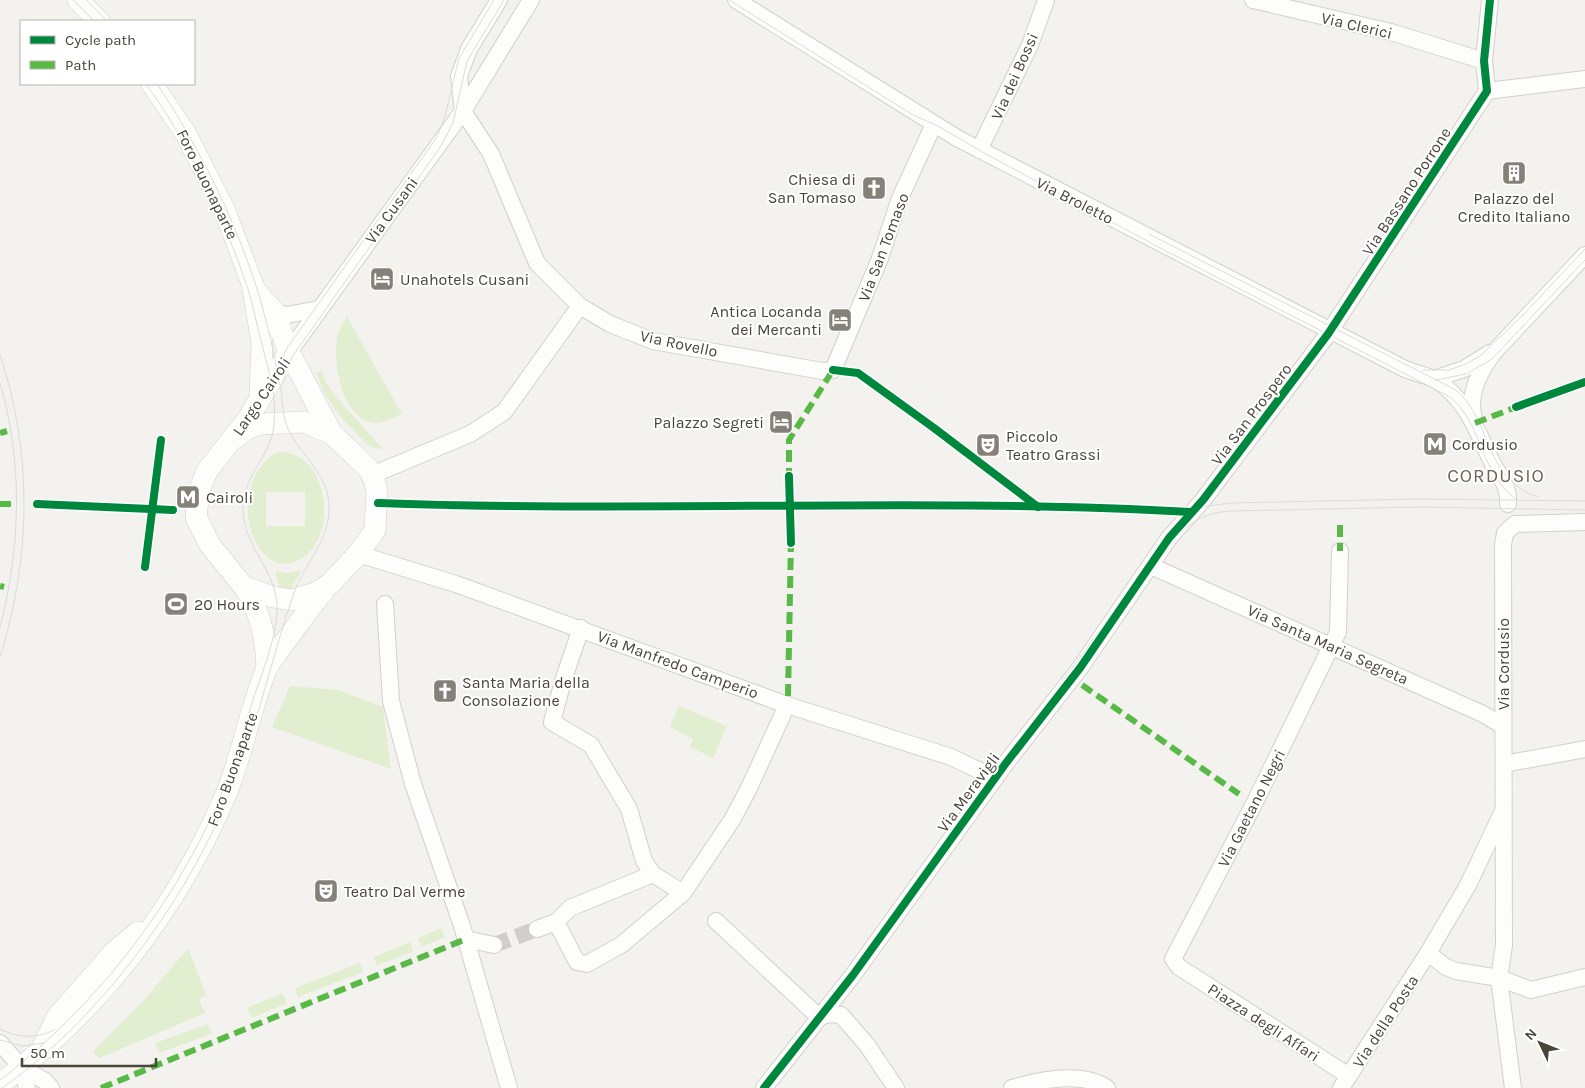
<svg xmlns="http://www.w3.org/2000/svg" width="1585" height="1088" font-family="Karla,sans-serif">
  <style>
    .green { fill: #e1eecf; fill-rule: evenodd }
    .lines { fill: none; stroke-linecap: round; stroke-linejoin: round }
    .minor-tunnel { stroke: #d2cfca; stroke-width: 16; stroke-dasharray: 16 8; stroke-linecap: butt }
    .minor-casing { stroke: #d2d0cb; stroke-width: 18 }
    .tertiary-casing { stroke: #d2d0cb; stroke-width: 22 }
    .minor { stroke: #fdfdfc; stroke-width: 16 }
    .tertiary { stroke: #fdfdfc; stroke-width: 21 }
    .tram { stroke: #dbdbda; stroke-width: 1 }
    .quiet { stroke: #58b947; stroke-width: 6; stroke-dasharray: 12 6; stroke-linecap: butt }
    .cycleway-casing { stroke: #fff; stroke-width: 11 }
    .cycleway { stroke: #00873e; stroke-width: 8 }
    .labels { text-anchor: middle; stroke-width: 4; stroke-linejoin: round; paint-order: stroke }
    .street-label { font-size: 16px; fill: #4b4439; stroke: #fff }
    .poi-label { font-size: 16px; fill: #4b4439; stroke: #fff; text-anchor: start }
    .quarter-label { font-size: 19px; letter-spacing: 1px; fill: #6e6250; stroke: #fff }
  </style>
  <rect width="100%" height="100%" fill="#f4f2ee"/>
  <g class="green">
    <path d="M347 317 402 414C395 417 385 423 377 423 342 423 331 359 338 334 340 328 344 322 347 317Z"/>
    <path d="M322 371 326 383 337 398 383 449 370 447C349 426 324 403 317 372Z"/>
    <path d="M278 452C333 449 341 551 291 563 280 565 271 562 264 554 239 524 242 471 278 452ZM266 492H305V526H266Z"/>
    <polygon points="302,570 289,593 281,593 275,571 287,573"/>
    <polygon points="290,686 339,690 383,707 391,769 272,727"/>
    <polygon points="679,706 727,726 713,758 690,747 693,739 670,727"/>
    <polygon points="441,928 445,937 422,947 418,938"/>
    <polygon points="410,942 413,951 377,966 374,957"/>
    <polygon points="188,948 206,995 199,999 205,1013 100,1058 93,1053 95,1049 144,1000"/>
    <polygon points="360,963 363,972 298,997 295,988"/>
    <polygon points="282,993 287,1003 252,1018 247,1008"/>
    <polygon points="208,1024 212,1034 159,1053 155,1043"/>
  </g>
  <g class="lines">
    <polyline class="minor-tunnel" points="494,945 537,929"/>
    <defs>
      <g id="minor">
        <path d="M736 0 957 138 1403 368C1413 373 1427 375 1436 380 1467 400 1477 431 1492 462 1499 476 1510 487 1508 504"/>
        <polyline points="1253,0 1391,32 1484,61"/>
        <polyline points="1487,91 1585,79"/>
        <polyline points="463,111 491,154 537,263 580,306 610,324 653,341 822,371 833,370 879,261 900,198 934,124"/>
        <polyline points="463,111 459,76 469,49 499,0"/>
        <polyline points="979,150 1030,45 1046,0"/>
        <polyline points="275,313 287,315 319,309"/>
        <polyline points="289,352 463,111 531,0"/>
        <polyline points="1434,379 1464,369 1490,353"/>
        <path d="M1474 419C1467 394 1480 370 1495 351L1585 255"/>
        <polyline points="372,475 470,434 504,412 580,306"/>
        <polyline points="1340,551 1338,632 1255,802 1173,959 1179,967 1349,1076"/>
        <polyline points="358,554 456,584 787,705 951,757 995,778"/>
        <polyline points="1151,566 1483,714 1503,726"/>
        <polyline points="385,604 391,701 413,784 462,926 509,1088"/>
        <polyline points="581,628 563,681 552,722 591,745 629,809 644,861 653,874 683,893"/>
        <polyline points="1504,764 1585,749"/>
        <polyline points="716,921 819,1017"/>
        <polyline points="556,922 577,962 587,964 621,945 683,893 732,820 749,788 787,705"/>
        <polyline points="537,929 556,922 570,908 653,874"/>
        <polyline points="466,939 494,945"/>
        <polyline points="1428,953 1446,967 1456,971 1499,978 1531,990 1585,977"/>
        <polyline points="819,1017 830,1014 841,1015 867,1045 896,1088"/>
        <polyline points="0,1043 22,1068 45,1081 51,1088"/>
        <polyline points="22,1068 27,1088"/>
        <polyline points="764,1088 853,975 1006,763 1080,668 1169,538 1203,500 1328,334 1487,91 1484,61 1490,0"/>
        <path d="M1012 1088C1039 1080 1082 1071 1107 1088"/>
        <polyline points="1341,1088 1428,953 1468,885 1502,813"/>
        <polyline points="1513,1088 1499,978 1504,945 1503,545 1505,533 1515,524 1585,522"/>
      </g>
      <g id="tertiary">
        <polyline points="78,0 99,21"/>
        <polyline points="152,84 186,134 224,209 252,283 262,343 260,393"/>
        <polyline points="255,290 275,313 287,348 332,434"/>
        <polyline points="232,440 247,429 260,424 304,422 332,434 368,468 374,479 377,491 375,530 358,554 330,584 315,593 292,600 273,597 244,587 210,545 196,517 199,491 207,471 247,420 289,352"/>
        <path d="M244 587C260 610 266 640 267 667"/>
        <polyline points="44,1044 57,1017 115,951 138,932"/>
        <path d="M0 1084C99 1010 178 908 226 794 243 753 250 708 267 668 271 660 277 653 282 646 296 628 308 609 323 592"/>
      </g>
    </defs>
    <use href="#minor" class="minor-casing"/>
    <use href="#tertiary" class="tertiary-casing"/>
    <use href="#minor" class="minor"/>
    <use href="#tertiary" class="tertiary"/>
    <g class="tram">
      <polyline points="73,0 94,21"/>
      <polyline points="86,0 107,21"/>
      <path d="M729 0 913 115 938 126 986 154 1162 249 1450 397C1483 424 1480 474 1517 500"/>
      <path d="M1149 234 1456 390C1494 423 1482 478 1538 497"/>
      <path d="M0 355C33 454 31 558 0 657"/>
      <polyline points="1423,370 1449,370 1466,364 1480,356 1524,314 1585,249"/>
      <polyline points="276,371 287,348 437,137 445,116 459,58 494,0"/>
      <polyline points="1436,380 1466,374 1492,359 1585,260"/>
      <path d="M0 383C23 462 21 547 0 627"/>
      <polyline points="282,384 292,357 441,146 453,123 467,61 504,0"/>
      <path d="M826 1018 1176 538C1190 521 1209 512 1231 511L1420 507 1585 510"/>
      <path d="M0 1029C17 1038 36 1039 54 1030"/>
      <polyline points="0,1040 22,1046 44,1043"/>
      <path d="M0 1080C92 1010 172 909 218 802 232 769 242 734 253 700 262 672 275 642 277 613 280 572 242 548 243 507 243 475 272 455 274 424 277 395 268 368 261 341 256 322 253 304 247 286 223 216 189 143 146 84"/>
      <path d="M2 1088C104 1016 194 891 237 775 260 715 273 653 294 593 305 562 331 540 329 504 327 470 297 454 286 424 282 411 283 398 280 385 275 355 267 324 259 295 235 219 201 150 157 84"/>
      <polyline points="762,1088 851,973 1167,537 1181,520 1193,511 1207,506 1231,503 1418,499 1585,501"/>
    </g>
    <g class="quiet">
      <polyline points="1475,423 1519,406"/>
      <polyline points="0,433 7,431"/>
      <polyline points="789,480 789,440 833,370 838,370"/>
      <polyline points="0,504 11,504"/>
      <polyline points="1340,525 1340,551"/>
      <polyline points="0,586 4,587"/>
      <polyline points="1082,685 1239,794"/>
      <polyline points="788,696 791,540"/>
      <polyline points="101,1088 466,939"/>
    </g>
    <defs>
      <g id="cycleway">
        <polyline points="833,370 858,373 934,428 1038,507"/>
        <polyline points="1516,407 1585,382"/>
        <polyline points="789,476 791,543"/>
        <path d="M378 503C649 513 920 497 1191 512"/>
        <polyline points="37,504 173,510"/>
        <polyline points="145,567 161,440"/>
        <polyline points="764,1088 853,975 1006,763 1080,668 1169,538 1203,500 1328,334 1487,91 1484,61 1490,0"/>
      </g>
    </defs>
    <use href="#cycleway" class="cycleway-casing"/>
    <use href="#cycleway" class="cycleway"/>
  </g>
  <defs>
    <symbol id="building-square" viewBox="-11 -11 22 22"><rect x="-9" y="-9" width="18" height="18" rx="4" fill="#868178" stroke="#fff"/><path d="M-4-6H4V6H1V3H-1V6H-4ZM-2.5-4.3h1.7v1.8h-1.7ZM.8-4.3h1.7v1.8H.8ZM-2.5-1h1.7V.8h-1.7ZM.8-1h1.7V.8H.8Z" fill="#fff"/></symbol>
    <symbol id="church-square" viewBox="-11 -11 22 22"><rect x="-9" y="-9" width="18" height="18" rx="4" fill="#868178" stroke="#fff"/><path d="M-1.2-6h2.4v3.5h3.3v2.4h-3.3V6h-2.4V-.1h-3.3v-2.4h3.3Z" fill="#fff"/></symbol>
    <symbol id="hotel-square" viewBox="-11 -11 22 22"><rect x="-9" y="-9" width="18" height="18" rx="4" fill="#868178" stroke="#fff"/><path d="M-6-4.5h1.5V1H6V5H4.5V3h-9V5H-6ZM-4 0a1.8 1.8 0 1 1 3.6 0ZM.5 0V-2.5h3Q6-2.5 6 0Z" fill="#fff"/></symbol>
    <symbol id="metro-square" viewBox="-11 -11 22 22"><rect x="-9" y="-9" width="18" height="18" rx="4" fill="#868178" stroke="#fff"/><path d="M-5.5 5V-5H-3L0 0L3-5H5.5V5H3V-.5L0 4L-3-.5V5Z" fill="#fff"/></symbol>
    <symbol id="theatre-square" viewBox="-11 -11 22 22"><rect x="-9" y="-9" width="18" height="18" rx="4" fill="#868178" stroke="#fff"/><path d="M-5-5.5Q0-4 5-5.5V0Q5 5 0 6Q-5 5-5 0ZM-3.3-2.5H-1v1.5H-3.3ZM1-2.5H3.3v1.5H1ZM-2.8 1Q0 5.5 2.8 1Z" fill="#fff"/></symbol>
    <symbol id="stadium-square" viewBox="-11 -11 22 22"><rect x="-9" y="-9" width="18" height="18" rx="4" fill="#868178" stroke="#fff"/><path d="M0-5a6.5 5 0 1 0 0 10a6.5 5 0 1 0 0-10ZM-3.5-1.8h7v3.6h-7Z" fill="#fff"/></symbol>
  </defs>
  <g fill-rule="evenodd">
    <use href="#building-square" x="1500" y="159" width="28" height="28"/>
    <use href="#church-square" x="860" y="174" width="28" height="28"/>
    <use href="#hotel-square" x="368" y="265" width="28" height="28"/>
    <use href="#hotel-square" x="826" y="306" width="28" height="28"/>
    <use href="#hotel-square" x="767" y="408" width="28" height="28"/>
    <use href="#metro-square" x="1421" y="430" width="28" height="28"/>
    <use href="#theatre-square" x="974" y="431" width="28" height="28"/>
    <use href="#metro-square" x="174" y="483" width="28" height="28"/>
    <use href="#stadium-square" x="162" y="590" width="28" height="28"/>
    <use href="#church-square" x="431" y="677" width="28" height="28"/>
    <use href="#theatre-square" x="312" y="877" width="28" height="28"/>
  </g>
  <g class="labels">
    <g class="street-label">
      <text transform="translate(1357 25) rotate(13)" y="6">Via Clerici</text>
      <text transform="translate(1014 76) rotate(-66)" y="6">Via dei Bossi</text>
      <text transform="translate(208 184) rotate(64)" y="6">Foro Buonaparte</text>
      <text transform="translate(1406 191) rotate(-57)" y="6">Via Bassano Porrone</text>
      <text transform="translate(1075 200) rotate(27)" y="6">Via Broletto</text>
      <text transform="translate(391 210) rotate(-54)" y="6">Via Cusani</text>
      <text transform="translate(883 247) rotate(-69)" y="6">Via San Tomaso</text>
      <text transform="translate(679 343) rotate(12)" y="6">Via Rovello</text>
      <text transform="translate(261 396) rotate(-56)" y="6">Largo Cairoli</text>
      <text transform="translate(1251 414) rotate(-53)" y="6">Via San Prospero</text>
      <text transform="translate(1328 644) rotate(24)" y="6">Via Santa Maria Segreta</text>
      <text transform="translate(678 664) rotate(20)" y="6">Via Manfredo Camperio</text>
      <text transform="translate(1503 664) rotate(-90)" y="6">Via Cordusio</text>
      <text transform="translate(232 769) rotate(-70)" y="6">Foro Buonaparte</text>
      <text transform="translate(968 792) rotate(-54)" y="6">Via Meravigli</text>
      <text transform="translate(1251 808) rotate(-63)" y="6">Via Gaetano Negri</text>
      <text transform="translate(1385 1021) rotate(-57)" y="6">Via della Posta</text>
      <text transform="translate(1264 1022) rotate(33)" y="6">Piazza degli Affari</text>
    </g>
    <g class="poi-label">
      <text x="856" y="185" text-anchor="end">Chiesa di<tspan x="856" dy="18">San Tomaso</tspan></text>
      <text x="1514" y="204" text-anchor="middle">Palazzo del<tspan x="1514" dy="18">Credito Italiano</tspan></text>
      <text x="400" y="285">Unahotels Cusani</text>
      <text x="822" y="317" text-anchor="end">Antica Locanda<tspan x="822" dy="18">dei Mercanti</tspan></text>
      <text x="764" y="428" text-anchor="end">Palazzo Segreti</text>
      <text x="1006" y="442">Piccolo<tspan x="1006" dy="18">Teatro Grassi</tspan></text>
      <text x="1452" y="450">Cordusio</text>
      <text x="206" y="503">Cairoli</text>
      <text x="194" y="610">20 Hours</text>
      <text x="462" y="688">Santa Maria della<tspan x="462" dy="18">Consolazione</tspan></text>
      <text x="344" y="897">Teatro Dal Verme</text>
    </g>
    <g class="quarter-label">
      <text x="1496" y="482">CORDUSIO</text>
    </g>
  </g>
  <rect x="20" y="20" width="175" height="65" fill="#ffffff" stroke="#b7b4b0"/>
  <rect x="30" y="36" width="25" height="8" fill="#00873e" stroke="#b7b4b0"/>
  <text x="65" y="45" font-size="15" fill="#4b4439">Cycle path</text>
  <rect x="30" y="61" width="25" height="8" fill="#58b947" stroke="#b7b4b0"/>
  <text x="65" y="70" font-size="15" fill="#4b4439">Path</text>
  <g transform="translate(1540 1043) rotate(313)" stroke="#ffffff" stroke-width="4" paint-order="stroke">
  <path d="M0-4L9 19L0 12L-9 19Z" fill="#4b4439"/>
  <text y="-8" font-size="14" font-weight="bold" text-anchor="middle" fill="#4b4439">N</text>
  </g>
  <path d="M22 1058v8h134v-8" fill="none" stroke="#4b4439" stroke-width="2.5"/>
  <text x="30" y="1058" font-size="15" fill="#4b4439" stroke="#ffffff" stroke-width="4" paint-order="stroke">50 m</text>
</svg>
